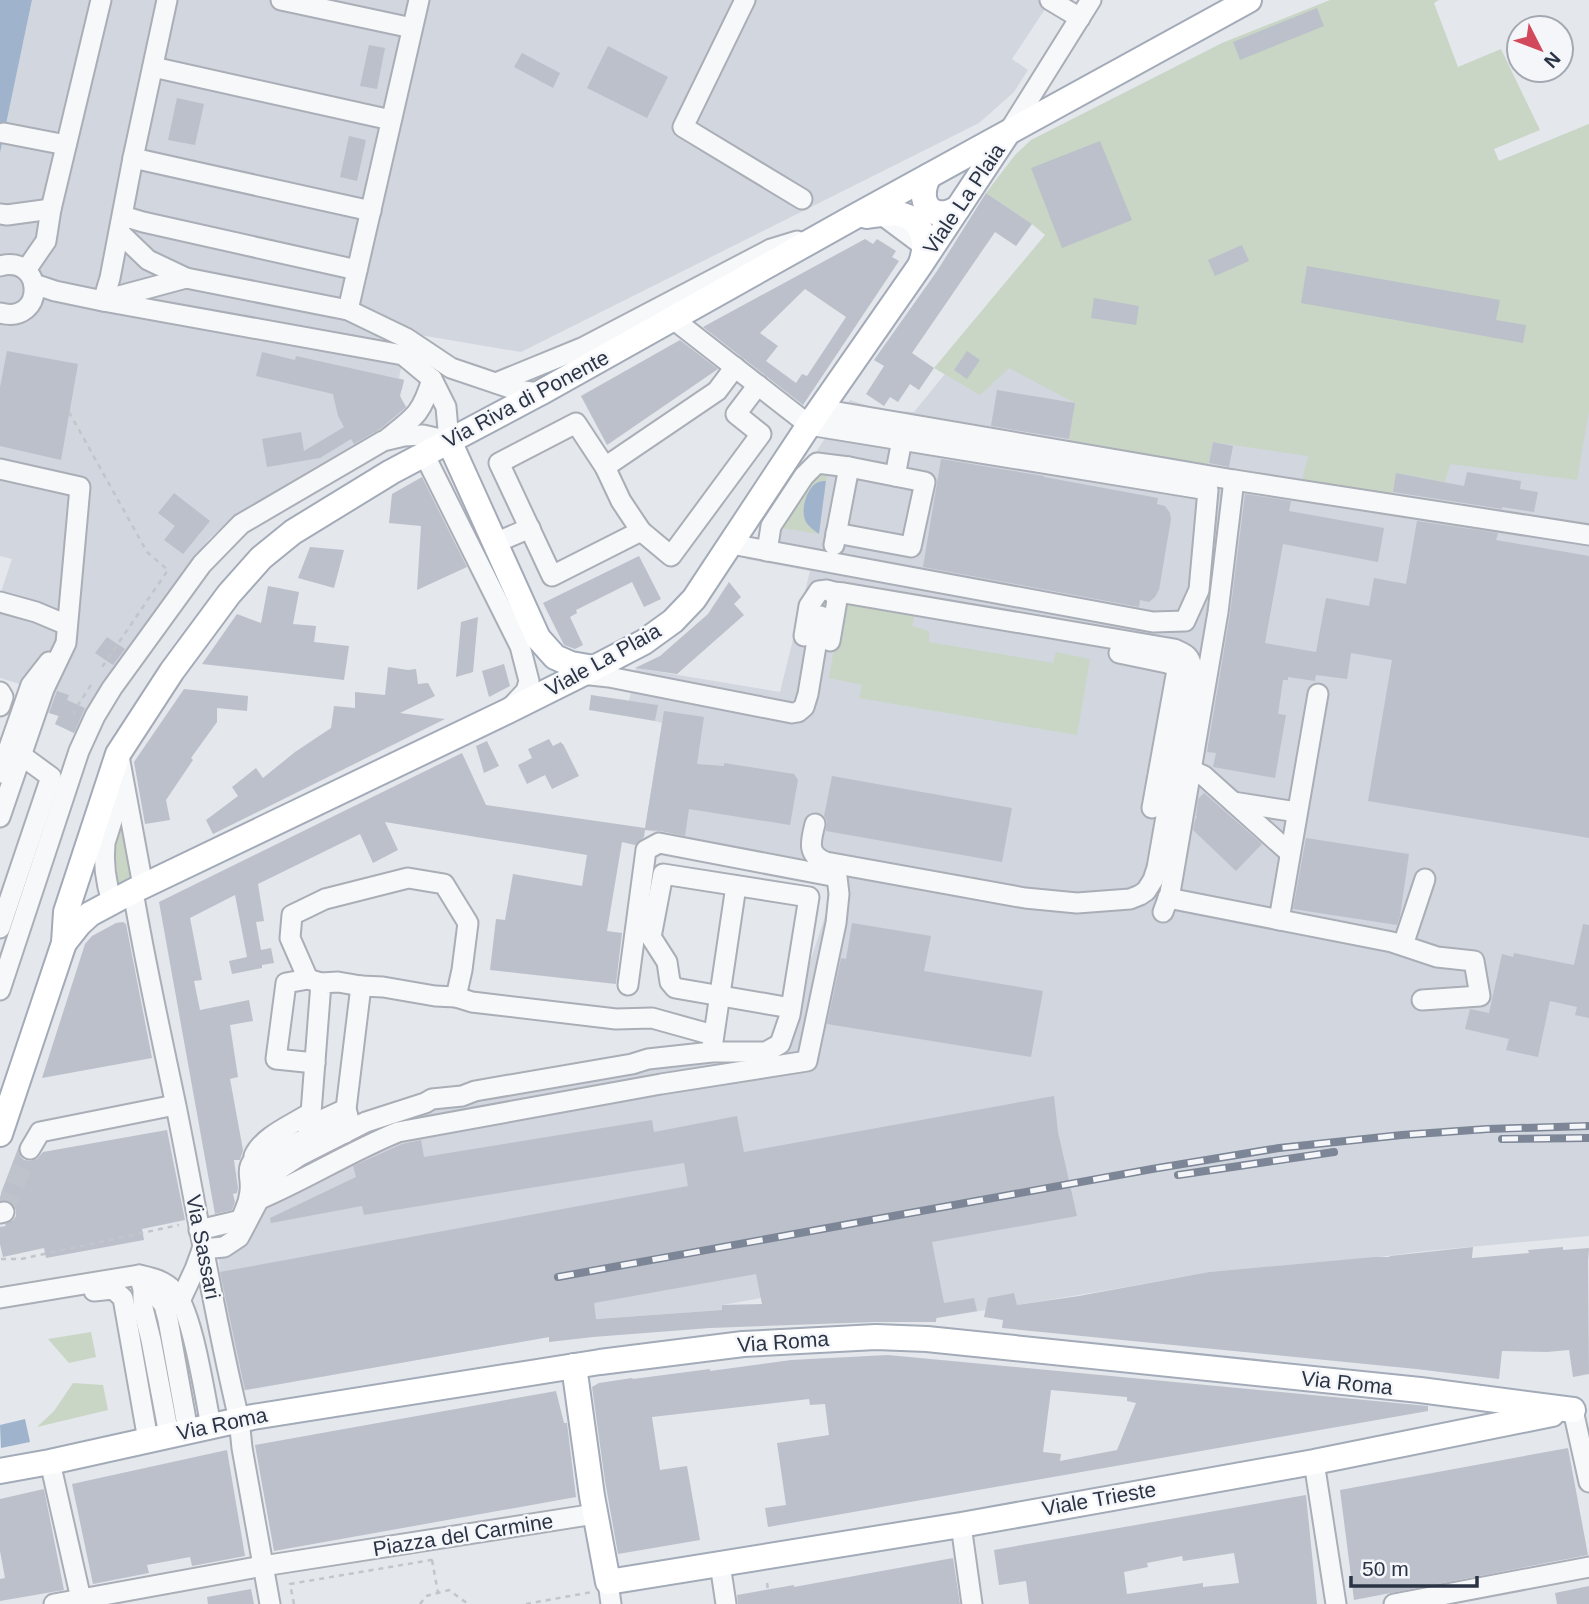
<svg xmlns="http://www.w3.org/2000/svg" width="1589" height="1604" font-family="Helvetica,sans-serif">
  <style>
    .built { fill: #d2d6de }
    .green { fill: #c9d6c5 }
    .water { fill: #9fb4cc }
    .building { fill: #bbc0ca; fill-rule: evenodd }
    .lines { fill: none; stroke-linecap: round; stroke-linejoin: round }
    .minor-tunnel { stroke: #bfc3cb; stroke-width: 19; stroke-dasharray: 19 10; stroke-linecap: butt }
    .minor-casing { stroke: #a9aeb7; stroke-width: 23 }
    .major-casing { stroke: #a3abb8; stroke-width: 28 }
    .path { stroke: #c2c5cb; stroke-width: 2.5; stroke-dasharray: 5 5; stroke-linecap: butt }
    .minor { stroke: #f7f8fa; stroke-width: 19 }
    .major { stroke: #fff; stroke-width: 24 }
    .rail-casing { stroke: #7d8696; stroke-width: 8 }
    .rail { stroke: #f4f6f9; stroke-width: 5; stroke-dasharray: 16; stroke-linecap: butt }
    .labels { text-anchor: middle; stroke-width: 5; stroke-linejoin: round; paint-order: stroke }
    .street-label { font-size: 21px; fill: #2b3445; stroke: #f4f6f9 }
  </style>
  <rect width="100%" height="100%" fill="#e4e7ec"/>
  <g class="built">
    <polygon points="32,0 1051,0 1012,59 1028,70 1014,92 979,123 521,352 408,333 399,378 404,380 402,390 399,391 402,404 404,403 409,412 271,493 231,519 209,539 114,666 78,735 55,724 58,716 21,703 26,686 0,678 0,595 12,559 0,556 0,153"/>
    <polygon points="1589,124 1589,1236 1426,1251 1379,1257 1209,1272 1103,1291 937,1318 936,1322 897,1322 889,1275 722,1305 722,1310 566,1321 547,1330 549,1337 241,1391 220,1272 216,1218 228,1217 289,1168 362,1129 413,1113 668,1067 772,1060 787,1032 834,889 833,870 683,848 685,837 645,830 662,723 655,721 657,705 629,701 636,668 780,692 810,571 746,559 850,400 881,410 914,412 945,374 1201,284"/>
  </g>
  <g class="green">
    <polygon points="1330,0 1439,0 1434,3 1458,67 1501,49 1540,130 1494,149 1499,161 1589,124 1589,411 1577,480 1450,464 1445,482 1397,473 1392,498 1302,481 1308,456 1213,442 1208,465 1069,441 1075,403 1009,368 980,395 934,368 1045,235 1032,224 986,193 1015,155 1031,140 1222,43"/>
    <path d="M812 472 828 474 826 481 817 482C806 506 795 514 819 534L776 527Z"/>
    <polygon points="843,599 915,612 912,626 929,631 929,642 1053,663 1056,652 1090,659 1077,735 859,698 862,685 829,678"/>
    <polygon points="124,819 136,878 118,887 115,850"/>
    <polygon points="91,1332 96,1357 69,1363 48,1339"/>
    <polygon points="73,1383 103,1385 108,1410 37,1427 54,1411"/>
  </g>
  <g class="water">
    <polygon points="0,0 32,0 0,153"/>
    <path d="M826 481 819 534C814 530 809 527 806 522 800 511 806 491 815 484 819 481 822 481 826 481Z"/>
    <polygon points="25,1419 30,1442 1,1448 0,1425"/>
  </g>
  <g class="building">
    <polygon points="1317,8 1324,26 1240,60 1233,42"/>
    <polygon points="369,45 385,48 377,89 360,86"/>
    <polygon points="608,46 668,77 647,118 587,88"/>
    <polygon points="522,53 560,73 553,88 514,67"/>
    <polygon points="177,98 204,104 195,145 168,140"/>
    <polygon points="349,136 366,140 357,181 340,177"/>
    <polygon points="1100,141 1132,220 1062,248 1031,168"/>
    <polygon points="986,193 1032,224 1016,246 995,232 912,353 934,368 919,390 910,384 898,402 890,397 884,406 866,394 884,366 874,360 937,271"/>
    <path d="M865 239 873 244 877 239 896 251 892 257 899 261 803 405 703 327ZM805 289 846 317 807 376 802 374 796 383 766 361 778 346 760 333Z"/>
    <polygon points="1242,245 1249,261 1215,276 1208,260"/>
    <polygon points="1307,266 1500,300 1496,320 1526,325 1523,343 1301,303"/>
    <polygon points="1094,298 1139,306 1136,325 1091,318"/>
    <polygon points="680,340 718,369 607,445 581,396"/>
    <polygon points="7,351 78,364 61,460 0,446 0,387"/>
    <polygon points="967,351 980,360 967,379 954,370"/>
    <polygon points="262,352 295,360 296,356 404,380 400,396 406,407 380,429 354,444 351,439 320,458 267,467 262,439 301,432 304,451 344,427 338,416 333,394 256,376"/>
    <polygon points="997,390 1075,403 1069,439 991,426"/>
    <polygon points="1213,442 1233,446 1229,467 1209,463"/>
    <polygon points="941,459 1044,476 1044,477 1158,498 1157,504 1165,506 1170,513 1171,519 1159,590 1155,597 1149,602 1140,600 1139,607 923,567"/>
    <polygon points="1467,472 1521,481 1520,489 1538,492 1534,512 1502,507 1502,509 1393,492 1396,473 1464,486"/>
    <polygon points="422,477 467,567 417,590 421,526 389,523 392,494"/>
    <polygon points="174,493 210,521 183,554 164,540 175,526 158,513"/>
    <polygon points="1245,494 1291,501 1289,511 1384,528 1378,562 1283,544 1265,643 1316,652 1326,598 1369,606 1374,578 1406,584 1417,521 1498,533 1496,540 1589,556 1589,838 1368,801 1392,660 1351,653 1347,679 1316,675 1315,681 1288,677 1288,680 1283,680 1278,714 1286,715 1275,778 1213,767 1216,753 1207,752 1230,614"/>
    <polygon points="310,547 344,550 334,588 298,578"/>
    <polygon points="639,556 661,599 644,607 632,582 576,610 577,613 570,617 583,645 575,649 564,645 543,603"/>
    <polygon points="729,582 741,597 734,604 744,615 677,674 635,668 660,656 708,614"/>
    <polygon points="268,586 299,592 293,624 316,626 314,642 349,646 344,680 202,664 237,614 261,623"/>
    <polygon points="478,617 473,672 456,677 461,622"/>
    <polygon points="107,637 125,649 113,665 95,653"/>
    <polygon points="504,664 510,686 489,697 482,671"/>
    <polygon points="388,667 408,670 416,669 418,684 428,683 435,696 400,713 445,719 213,834 206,820 238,796 232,787 256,768 263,778 295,752 331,728 334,706 355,708 355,692 385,695"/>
    <polygon points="184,689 248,696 247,711 217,708 217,722 191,758 193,760 166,800 170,820 145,824 134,762"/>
    <polygon points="57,691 69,695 67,700 85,708 74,733 55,724 59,716 49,713"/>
    <polygon points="591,695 658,705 655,721 589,710"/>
    <polygon points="664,711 704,717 697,764 724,766 724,763 794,774 798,780 790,825 689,809 685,836 661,831 645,830 644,837 635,845 622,842 607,931 622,933 616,984 490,970 496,919 505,920 513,874 582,886 587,855 385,822 398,850 373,863 360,834 258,884 264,921 256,922 261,950 271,948 274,963 262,965 262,968 232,974 229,961 247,957 235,895 190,918 202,980 194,981 200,1010 249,1000 253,1021 230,1025 238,1077 230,1079 243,1150 240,1160 234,1160 238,1188 237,1193 233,1194 235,1202 232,1210 215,1214 159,902 462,753 486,805 645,828"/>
    <polygon points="549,739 553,746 561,742 562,744 563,744 579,776 552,789 545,775 527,784 518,765 532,758 528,749"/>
    <polygon points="487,741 499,766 484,773 476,746"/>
    <polygon points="832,776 1012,808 1002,862 826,831 827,821 824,816"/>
    <polygon points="1204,793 1262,844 1236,871 1193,830 1195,820 1197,817 1196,816 1198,799"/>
    <polygon points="1306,838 1409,854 1400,916 1397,925 1293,909"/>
    <polygon points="123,922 126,924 152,1058 42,1078 85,944 92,936 116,923"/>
    <polygon points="852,923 931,936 924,971 1043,991 1031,1057 827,1024 841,958 846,959"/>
    <polygon points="1583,924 1589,925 1589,1018 1575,1015 1577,1007 1550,1001 1538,1057 1506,1050 1509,1039 1465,1029 1470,1009 1489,1013 1502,954 1513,957 1514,953 1574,965"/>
    <path d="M1054 1096 1058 1132 1077 1216 932 1242 944 1303 974 1298 977 1311 936 1318V1322H875L710 1328 593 1337 549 1342V1337L245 1390 220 1272 688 1186 684 1163 364 1215 362 1206 271 1223 270 1218 356 1177 353 1166 402 1144 421 1140 424 1157 652 1120 654 1132 737 1116 744 1152ZM756 1274 762 1304 722 1305V1310L596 1319 594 1303Z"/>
    <polygon points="167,1130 185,1220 142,1229 144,1240 46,1258 44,1248 3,1257 0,1244 0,1227 6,1226 5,1224 13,1220 16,1216 16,1210 12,1203 7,1200 2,1200 1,1193 19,1146 20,1156 24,1160 31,1161 37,1159 43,1152"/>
    <polygon points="1473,1247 1472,1258 1529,1253 1528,1250 1563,1247 1563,1250 1589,1248 1588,1261 1589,1374 1573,1377 1569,1350 1547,1352 1502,1351 1499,1379 1416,1369 1002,1328 1003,1320 984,1317 988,1298 1014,1293 1017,1305 1079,1296 1209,1272 1374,1257 1389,1257 1390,1256"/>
    <path d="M888 1355 1428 1406V1411L768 1527 765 1508 786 1505 777 1443 829 1435 825 1404 810 1405 809 1399 652 1417 660 1470 687 1466 700 1540 618 1554 605 1481 592 1387 599 1383 632 1378 633 1379 710 1369V1371L791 1360ZM1051 1390 1127 1397V1401L1136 1403 1117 1450 1060 1461 1061 1454 1043 1452Z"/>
    <polygon points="556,1391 564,1423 567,1423 576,1497 274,1551 255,1445"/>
    <polygon points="1568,1448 1588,1555 1354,1600 1340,1490"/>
    <polygon points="227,1450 245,1556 192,1566 190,1557 147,1565 149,1573 93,1584 72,1484"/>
    <polygon points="44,1489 64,1590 0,1601 0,1579 5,1578 0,1551 0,1499"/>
    <path d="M1306 1495 1317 1604H1029L1026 1581 999 1585 994 1550ZM1234 1553 1239 1583 1203 1587V1583L1127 1594 1124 1572 1148 1567 1147 1563 1182 1556 1183 1561Z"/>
    <polygon points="953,1558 960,1604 738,1604 737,1595 794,1585 794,1587"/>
    <polygon points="1589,1586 1589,1604 1557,1604 1555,1593"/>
    <polygon points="251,1589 254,1604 208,1604 207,1597"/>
  </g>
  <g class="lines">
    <polyline class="minor-tunnel" points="4,1212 30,1149"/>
    <defs>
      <g id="minor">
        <polyline points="281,0 412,28"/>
        <polyline points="745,0 683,127 802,199"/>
        <polyline points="1050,0 1080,18"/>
        <polyline points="153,67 391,120"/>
        <polyline points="1009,131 1091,0"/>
        <polyline points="4,133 66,145"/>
        <polyline points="133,158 371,211"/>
        <polyline points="0,214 7,215 51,209"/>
        <polyline points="882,215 925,247"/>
        <polyline points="123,216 143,222 357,270"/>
        <polyline points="120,233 148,260 186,278"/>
        <path d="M0 266C45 254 46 325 0 313"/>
        <polyline points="26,270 46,241 51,209 101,0"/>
        <polyline points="108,299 186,278 348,310 406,338 451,368 516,390 540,393"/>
        <polyline points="103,301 110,278 133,158 167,0"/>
        <polyline points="348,310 419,0"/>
        <polyline points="673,319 809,425 1208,490 1199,590 1185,621 1153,622 731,544"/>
        <polyline points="735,367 717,391 605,467 576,423 499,463 552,576 641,531 671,556 761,434 736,414 758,385"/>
        <polyline points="496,383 584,347 771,249 797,241"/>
        <polyline points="820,409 1234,480 1218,612 1170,893 1163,912"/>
        <path d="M388 438C415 417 422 413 432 379"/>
        <polyline points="424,454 520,646 529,681 526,691 511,707"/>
        <polyline points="605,467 621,501 641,531"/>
        <polyline points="0,469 80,487 66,643 44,689 0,817"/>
        <polyline points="895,476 902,440"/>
        <polyline points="1234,480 1589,535"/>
        <polyline points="495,543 530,528"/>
        <polyline points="834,545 849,467"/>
        <polyline points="767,551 771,526 804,476 817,463 849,467 925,482 911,547 836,533"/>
        <polyline points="0,602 36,612 67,625"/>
        <polyline points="804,636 809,606 819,591 827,590 833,592 837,600 830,641"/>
        <polyline points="1119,653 1167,663 1174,665 1177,670 1152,808"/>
        <polyline points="581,674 609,677 792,713 798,712 804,707 808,694 821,616"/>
        <polyline points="0,692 3,697 0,706"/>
        <polyline points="119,756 143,886"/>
        <polyline points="1191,770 1204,776 1290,853"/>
        <polyline points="0,773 31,685 49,662"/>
        <polyline points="1233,802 1297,812"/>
        <path d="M815 824C811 840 806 855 826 862L1025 898 1077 903 1130 899 1140 895 1146 891 1153 880 1157 868 1192 668C1190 655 1185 654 1174 649L844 593 833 592"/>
        <path d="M133 891C145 963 161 1034 176 1106 197 1210 214 1316 239 1419L242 1448 270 1604"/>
        <polyline points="1168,898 1392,942 1437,957 1474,961 1480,996 1422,1000"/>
        <path d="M112 902C106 883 103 863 105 843L122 789"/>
        <polyline points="1279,920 1318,694"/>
        <polyline points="0,928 51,777 21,755"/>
        <polyline points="1403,945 1425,879"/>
        <polyline points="308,979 286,983 276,1059 315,1063"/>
        <polyline points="321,983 308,979 290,938 292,915 325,899 408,878 444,884 468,923 462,970 456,997"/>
        <polyline points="0,990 79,751 95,716 112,688 202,564 241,524 383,441 404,436 423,435 449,441 446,407 432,379 403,355 103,301 55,291 34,284"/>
        <polyline points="712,1048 736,886"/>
        <polyline points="349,1120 346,1109 361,986"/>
        <polyline points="310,1126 321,983 338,982 361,986 383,987 435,996 456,997 472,1002 616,1019 652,1018 713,1035"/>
        <polyline points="307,1127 346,1109"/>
        <path d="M345 1133 330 1130 282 1148 263 1162 260 1199C307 1179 351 1151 398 1132L661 1084 807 1061 836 923 839 894 837 877 659 843 646 850 628 985"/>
        <polyline points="30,1149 40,1132 175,1105"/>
        <path d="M254 1156C263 1136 292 1125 310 1113"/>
        <polyline points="0,1213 4,1212"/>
        <path d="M199 1230 241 1220C243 1213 248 1205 249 1197 255 1174 238 1170 265 1150"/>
        <polyline points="202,1249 224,1247 239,1237 268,1182 281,1168 299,1156 366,1122 425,1103 432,1099 462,1096 475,1091 632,1064 648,1059 712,1052 766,1052 780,1044 790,1015 809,897 663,874 651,937 667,962 670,982 675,988 791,1008"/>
        <polyline points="139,1275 164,1305 168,1320 188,1431"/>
        <polyline points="139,1276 143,1289 143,1308 151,1340 169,1435"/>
        <polyline points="94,1291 113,1289 123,1298 148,1440"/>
        <path d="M0 1298 139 1275C152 1278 163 1280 173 1290 192 1307 205 1397 211 1426"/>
        <polyline points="181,1299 195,1269 202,1250"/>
        <polyline points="1573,1410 1589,1482"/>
        <polyline points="50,1462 81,1599 80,1604"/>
        <polyline points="1314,1462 1336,1604"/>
        <polyline points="961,1525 972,1604"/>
        <polyline points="720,1564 726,1604"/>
        <polyline points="608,1582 611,1604"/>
        <polyline points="54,1604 263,1566 595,1514"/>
        <polyline points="1394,1604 1589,1567"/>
      </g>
      <g id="major">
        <path d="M929 176C915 201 931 224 958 208"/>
        <path d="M866 216C876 215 889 212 899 214 924 219 928 244 921 263"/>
        <polyline points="449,441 538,638 555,657 571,664 594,668"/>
        <polyline points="64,943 79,924 90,914 133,891 508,711 594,668 644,642 673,621 694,599 809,425 919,267 1007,134"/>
        <polyline points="0,1134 64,943 66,912 118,754 172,671 229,594 261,558 293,532 391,472 540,393 854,217 1249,0"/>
        <polyline points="574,1366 592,1496 608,1582 961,1525 1314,1462 1552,1414"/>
        <polyline points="0,1471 50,1462 253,1417 600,1362 743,1344 876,1337 927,1339 1420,1390 1573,1410"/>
      </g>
    </defs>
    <use href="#minor" class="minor-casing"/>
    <use href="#major" class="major-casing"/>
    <g class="path">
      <polyline points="69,412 147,552 168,570 100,670"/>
      <polyline points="74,715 74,711 91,685"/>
      <polyline points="1,1259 21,1259 179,1225"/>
      <polyline points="432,1560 438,1593"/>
      <polyline points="767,1583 768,1589"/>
      <polyline points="294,1604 290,1584 437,1559"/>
      <polyline points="420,1604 426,1596 449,1590 468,1604"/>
      <polyline points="526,1604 592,1592"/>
    </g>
    <use href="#minor" class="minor"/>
    <use href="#major" class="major"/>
    <defs>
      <g id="rail">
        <polyline points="1502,1139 1589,1138"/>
        <polyline points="1178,1175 1334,1152"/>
        <polyline points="558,1277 1152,1169 1279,1148 1402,1135 1487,1129 1589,1126"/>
      </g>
    </defs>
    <use href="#rail" class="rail-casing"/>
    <use href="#rail" class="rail"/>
  </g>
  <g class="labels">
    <g class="street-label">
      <text transform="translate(964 199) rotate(-56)" y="7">Viale La Plaia</text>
      <text transform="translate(526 399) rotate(-28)" y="7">Via Riva di Ponente</text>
      <text transform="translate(603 660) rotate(-29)" y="7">Viale La Plaia</text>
      <text transform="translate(203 1247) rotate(79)" y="7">Via Sassari</text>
      <text transform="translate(783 1342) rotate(-4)" y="7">Via Roma</text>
      <text transform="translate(1347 1383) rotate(6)" y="7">Via Roma</text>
      <text transform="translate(222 1424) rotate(-12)" y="7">Via Roma</text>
      <text transform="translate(1099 1499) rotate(-10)" y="7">Viale Trieste</text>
      <text transform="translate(463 1535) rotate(-9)" y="7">Piazza del Carmine</text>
    </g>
  </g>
  <g transform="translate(1540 49) rotate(132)"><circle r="33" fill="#f4f6f9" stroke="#a4a8b1" stroke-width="2"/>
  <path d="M0-5L12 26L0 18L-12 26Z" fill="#d1495b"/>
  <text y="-10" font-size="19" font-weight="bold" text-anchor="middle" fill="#2b3445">N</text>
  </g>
  <path d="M1351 1576v10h126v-10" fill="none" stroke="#2b3445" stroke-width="3.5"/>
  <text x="1362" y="1576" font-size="21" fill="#2b3445" stroke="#f4f6f9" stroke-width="5" paint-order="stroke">50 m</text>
</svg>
